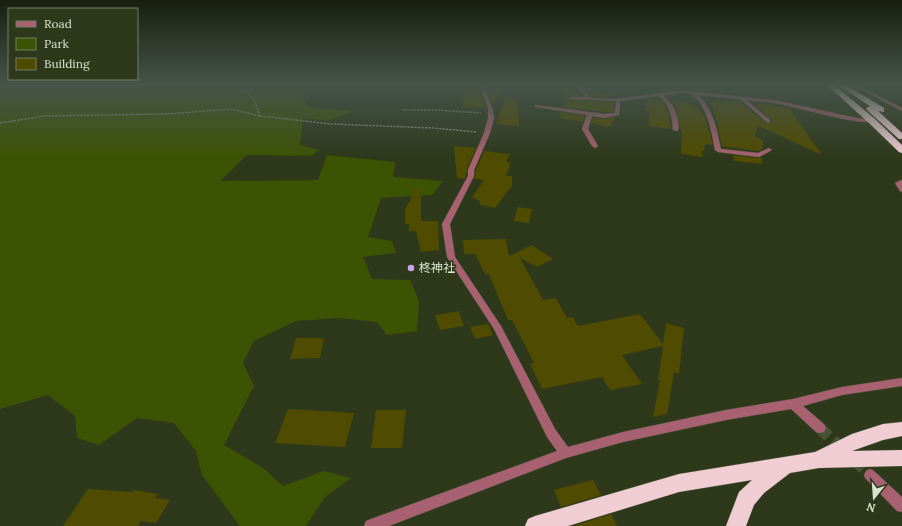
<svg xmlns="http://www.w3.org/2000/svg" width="902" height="526" font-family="Lora,'Noto Sans JP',serif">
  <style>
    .green { fill: #3d5304 }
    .building { fill: #4f4b00 }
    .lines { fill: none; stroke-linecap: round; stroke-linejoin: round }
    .street-tunnel { stroke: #485236; stroke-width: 12; stroke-dasharray: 12 6; stroke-linecap: butt }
    .street-casing { stroke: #4a5438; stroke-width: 1 }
    .highway-casing { stroke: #4a5438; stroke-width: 1 }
    .path { stroke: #7f886f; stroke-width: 1.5; stroke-dasharray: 2.5 1; stroke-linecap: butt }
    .street { fill: #a76171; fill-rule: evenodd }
    .highway { fill: #f0cdd3; fill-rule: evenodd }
    .poi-dot { fill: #c8a6ef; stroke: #2e391b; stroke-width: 1.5 }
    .labels { text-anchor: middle; stroke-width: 3.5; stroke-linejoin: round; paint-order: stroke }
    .poi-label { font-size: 12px; fill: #dbe3d0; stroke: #2e391b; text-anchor: start }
  </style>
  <rect width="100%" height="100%" fill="#2e391b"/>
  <polygon class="green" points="0,84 320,84 308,86 303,98 308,107 353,111 329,121 303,118 300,145 319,150 311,156 247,155 220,181 318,180 327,155 395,162 393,177 443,181 432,195 381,198 368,237 392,241 396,253 363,257 372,279 410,280 419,301 417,331 387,335 377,322 339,318 296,321 254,341 243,363 254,386 224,445 263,468 283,486 324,471 351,478 325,497 306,526 240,526 202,475 196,451 174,423 137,418 99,445 77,438 75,416 48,395 0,409"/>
  <g class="building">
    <polygon points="466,84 482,84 481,94 486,108 463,107 464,90"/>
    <polygon points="488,84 506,84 493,105 488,93"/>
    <polygon points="551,84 573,84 583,96 569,96 568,100 614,102 614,112 604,112 563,107 567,97"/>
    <polygon points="580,84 588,84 599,93 609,94 611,97 592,97"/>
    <polygon points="505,97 517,97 519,126 496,124"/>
    <polygon points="647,99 662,101 668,112 671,129 649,126 649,111 645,111"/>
    <polygon points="671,101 692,104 704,115 713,145 705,144 704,151 702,151 703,157 681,154 682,130 680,130 677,111"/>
    <polygon points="710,102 739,102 768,124 772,122 772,120 753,104 768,104 789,108 822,155 759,126 754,135 763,141 763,149 758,151 722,146 717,125 719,127"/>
    <polygon points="561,112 585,116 583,122 559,118"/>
    <polygon points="616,117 610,127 591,123 593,118 604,119"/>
    <polygon points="454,146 476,148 467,169 465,179 457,178"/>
    <polygon points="484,151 510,154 506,162 511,162 506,176 512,176 512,186 495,208 480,205 480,201 472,197 484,180 474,179 476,170"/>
    <polygon points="733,155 759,158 762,157 762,164 734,161"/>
    <polygon points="412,189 421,189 421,221 438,221 439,250 421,252 416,231 409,231 409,224 405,224 405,209 411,199"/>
    <polygon points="518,207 532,209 529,223 514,221"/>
    <polygon points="506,239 509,256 532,245 553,259 537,267 520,258 543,300 556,298 567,318 573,317 578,326 640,314 663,344 666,323 684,328 679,374 674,372 667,414 653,417 660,380 658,380 663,346 622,355 642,384 610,390 602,377 542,389 530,364 534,363 512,320 508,320 489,274 485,274 475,254 464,254 463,240"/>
    <polygon points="459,311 464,326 440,330 435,315"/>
    <polygon points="488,324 493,335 475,339 470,327"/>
    <polygon points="296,338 324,338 320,358 290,359"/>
    <polygon points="288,409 354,413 345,447 275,443"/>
    <polygon points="376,410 406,410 402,448 371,448"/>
    <polygon points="593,480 601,495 561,507 554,490"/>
    <polygon points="88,489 132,492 134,490 158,494 155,498 170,500 156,523 141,521 138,526 63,526"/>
    <polygon points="611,514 617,526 573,526"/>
  </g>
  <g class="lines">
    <g class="street-tunnel">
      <polyline points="820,428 843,450"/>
      <polyline points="855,460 870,475"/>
    </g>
    <defs>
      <g id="street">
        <polygon points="483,84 487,84 486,93 492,107 494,118 490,133 474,170 474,176 450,224 455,257 501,326 555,429 568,447 623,432 726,410 793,399 842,387 902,378 902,386 842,395 803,406 824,424 826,428 824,432 820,433 816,432 791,409 726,420 623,442 566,458 389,526 364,526 366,521 371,519 557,451 547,437 494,329 447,257 442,224 468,176 468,170 484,133 488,118 488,107 482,93"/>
        <path d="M574 84H578L591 98 618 99 676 91H687L779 101 857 118 872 119 875 121C864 127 796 107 780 104 769 102 757 101 746 100L770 120 771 121 768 123 740 99 697 95C713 107 717 130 721 149L758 153 769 148 772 150 759 157 718 152 715 150C712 134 707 101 689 94 682 91 671 95 664 96 674 104 680 118 678 131L673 130C672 116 670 106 659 96L620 101 619 115 604 118 592 116 588 129 598 146 595 148 592 146 582 129 587 115 536 107 534 106 536 105 604 114 615 113 616 101 569 99V97H586Z"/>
        <polygon points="851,84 856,84 902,108 902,111"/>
        <polygon points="902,180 902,192 900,191 895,183"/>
        <polygon points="870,469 874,471 902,497 902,512 897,511 866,479 864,475 866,471"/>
      </g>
      <g id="highway">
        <polygon points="826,84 833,84 875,119 902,145 902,153 899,152 869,123"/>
        <polygon points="837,84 844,84 884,108 884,112 878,111 902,133 902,139 899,139 867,110 866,108 870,106"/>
        <polygon points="902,422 902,436 883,440 852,451 902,450 902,466 819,468 790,473 764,493 754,505 746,526 726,526 739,492 752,480 679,492 568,526 525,526 528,519 535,516 679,474 815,452 852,434 883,424"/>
      </g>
    </defs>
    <use href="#street" class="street-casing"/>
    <use href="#highway" class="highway-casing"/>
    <g class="path">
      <polyline points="239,84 239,87 254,99 260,117"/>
      <polyline points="403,110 438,110 481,113"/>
      <polyline points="0,123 45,116 167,114 231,109 260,116 331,124 433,128 477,132"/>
    </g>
    <use href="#street" class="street"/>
    <use href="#highway" class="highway"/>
  </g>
  <linearGradient id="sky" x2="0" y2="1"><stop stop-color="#191f0f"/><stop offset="0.54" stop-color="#46544a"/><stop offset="1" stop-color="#46544a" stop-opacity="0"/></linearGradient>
  <rect width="902" height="157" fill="url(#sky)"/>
  <circle class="poi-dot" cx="411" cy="268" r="4"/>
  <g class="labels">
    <g class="poi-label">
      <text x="419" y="272">柊神社</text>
    </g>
  </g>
  <rect x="8" y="8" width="130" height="72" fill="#2e391b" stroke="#737d63"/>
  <rect x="16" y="21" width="20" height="6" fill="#a76171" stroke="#737d63"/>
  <text x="44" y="28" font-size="12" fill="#dbe3d0">Road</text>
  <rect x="16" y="38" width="20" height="12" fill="#3d5304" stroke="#737d63"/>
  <text x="44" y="48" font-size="12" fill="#dbe3d0">Park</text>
  <rect x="16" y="58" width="20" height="12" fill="#4f4b00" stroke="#737d63"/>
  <text x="44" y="68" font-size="12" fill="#dbe3d0">Building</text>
  <g transform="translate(874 498) rotate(197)" stroke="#2e391b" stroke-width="3" paint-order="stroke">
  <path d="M0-3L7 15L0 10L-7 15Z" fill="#dbe3d0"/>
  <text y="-6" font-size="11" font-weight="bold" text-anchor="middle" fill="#dbe3d0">N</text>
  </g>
</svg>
